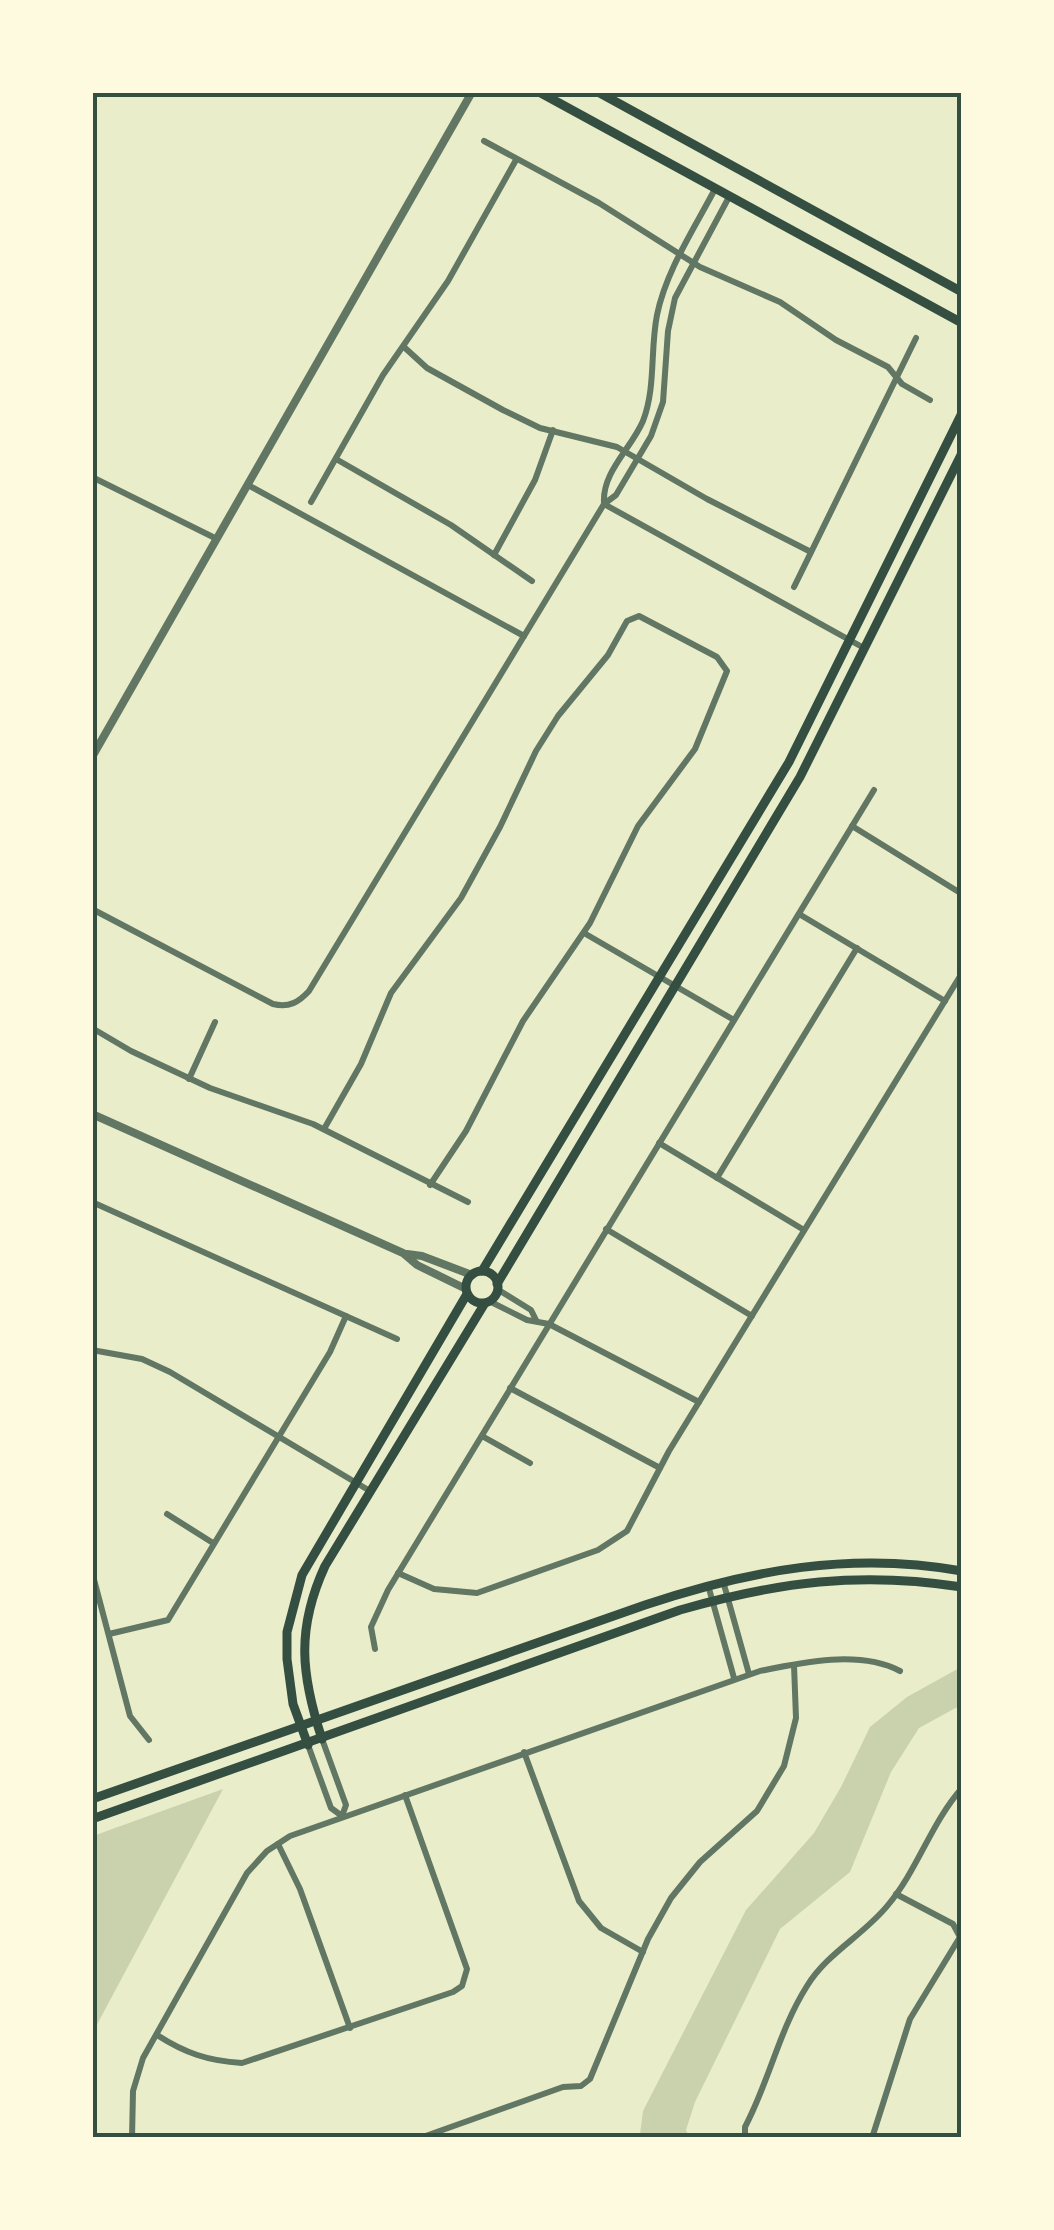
<svg xmlns="http://www.w3.org/2000/svg" width="1054" height="2230" font-family="'Exo 2',sans-serif">
  <style>
    .green { fill: #cad2ad }
    .lines { fill: none; stroke-linecap: round; stroke-linejoin: round }
    .minor { stroke: #617663; stroke-width: 6 }
    .tertiary { stroke: #617663; stroke-width: 8 }
    .secondary { stroke: #344e41; stroke-width: 9 }
    .neatline { fill: none; stroke: #344e41; stroke-width: 4 }
  </style>
  <rect width="100%" height="100%" fill="#e9edc9"/>
  <g class="green">
    <polygon points="961,1667 961,1705 919,1728 891,1772 850,1872 780,1929 695,2102 686,2130 689,2137 634,2137 640,2134 643,2111 746,1910 814,1833 841,1787 870,1727 907,1697"/>
    <polygon points="223,1789 93,2032 93,1836"/>
  </g>
  <g class="lines">
    <g class="minor">
      <polyline points="484,141 599,203 700,267 780,302 836,340 888,367 902,384 930,400"/>
      <polyline points="404,347 427,368 503,410 540,428 617,447 707,499 811,552"/>
      <polyline points="336,459 451,525 532,581"/>
      <polyline points="92,477 217,539"/>
      <polyline points="248,485 524,636"/>
      <polyline points="311,502 383,375 448,281 516,160"/>
      <path d="M604 503C602 472 631 449 643 421 656 387 650 350 657 315 666 271 694 229 715 189"/>
      <polyline points="604,504 864,648"/>
      <polyline points="494,555 535,480 553,430"/>
      <polyline points="794,587 916,338"/>
      <polyline points="852,826 962,894"/>
      <path d="M92 909 273 1004C289 1008 299 1002 309 991L604 504 616 495 651 436 663 402 668 331 675 298 729 197"/>
      <polyline points="799,914 945,1001"/>
      <polyline points="584,933 734,1020"/>
      <polyline points="92,1028 131,1051 210,1088 313,1124 468,1202"/>
      <polyline points="189,1079 215,1022"/>
      <polyline points="324,1129 361,1064 391,993 461,898 500,827 536,751 558,716 608,655 627,621 639,616 717,657 727,671 695,749 638,826 590,923 523,1021 466,1131 430,1185"/>
      <polyline points="659,1143 804,1230"/>
      <polyline points="717,1178 857,948"/>
      <polyline points="92,1202 397,1339"/>
      <polyline points="606,1229 752,1316"/>
      <polyline points="497,1289 531,1310 536,1320"/>
      <polyline points="489,1301 527,1320 549,1324 699,1402"/>
      <polyline points="92,1350 142,1359 170,1372 370,1491"/>
      <polyline points="510,1388 660,1468"/>
      <polyline points="482,1436 530,1463"/>
      <polyline points="167,1514 213,1543"/>
      <polyline points="92,1572 130,1716 149,1740"/>
      <polyline points="398,1573 434,1589 477,1593 598,1550 627,1531 669,1451 962,973"/>
      <polyline points="723,1581 749,1674"/>
      <polyline points="708,1585 734,1678"/>
      <polyline points="109,1634 168,1620 330,1352 346,1316"/>
      <polyline points="375,1649 371,1627 388,1590 874,790"/>
      <polyline points="308,1745 331,1808 342,1816 346,1805 322,1739"/>
      <polyline points="524,1752 579,1901 601,1928 643,1952"/>
      <polyline points="278,1844 300,1889 350,2028"/>
      <path d="M157 2035C185 2053 208 2061 242 2063L453 1992 462 1986 467 1969 405 1795"/>
      <path d="M132 2138 133 2091 143 2058 247 1873 267 1851 290 1836 760 1671C803 1662 860 1650 900 1671"/>
      <polyline points="420,2138 563,2087 581,2086 590,2079 648,1939 671,1898 700,1862 757,1811 784,1766 796,1718 794,1665"/>
      <path d="M745 2138V2127C769 2082 779 2030 807 1986 827 1953 864 1935 888 1905 918 1869 931 1823 962 1788"/>
      <polyline points="872,2138 910,2019 960,1937 953,1924 896,1894"/>
    </g>
    <g class="tertiary">
      <polyline points="92,757 472,92"/>
      <polyline points="92,1114 403,1253 417,1265 466,1289"/>
      <polyline points="407,1254 422,1256 472,1275"/>
    </g>
    <g class="secondary">
      <polyline points="539,92 962,323"/>
      <polyline points="598,92 962,292"/>
      <polyline points="482,1271 789,762 962,413"/>
      <circle cx="482" cy="1287" r="16"/>
      <polyline points="497,1284 800,777 962,453"/>
      <path d="M322 1739C301 1675 296 1629 325 1566L485 1303"/>
      <polyline points="308,1745 293,1704 287,1659 287,1632 302,1575 467,1294"/>
      <path d="M92 1799 645 1605C750 1570 852 1551 962 1571"/>
      <path d="M92 1819 680 1610C778 1582 860 1571 962 1587"/>
    </g>
  </g>
  <rect width="1054" height="2230" fill="none" stroke="#fefae0" stroke-width="190"/>
  <rect x="95" y="95" width="864" height="2040" class="neatline"/>
</svg>
